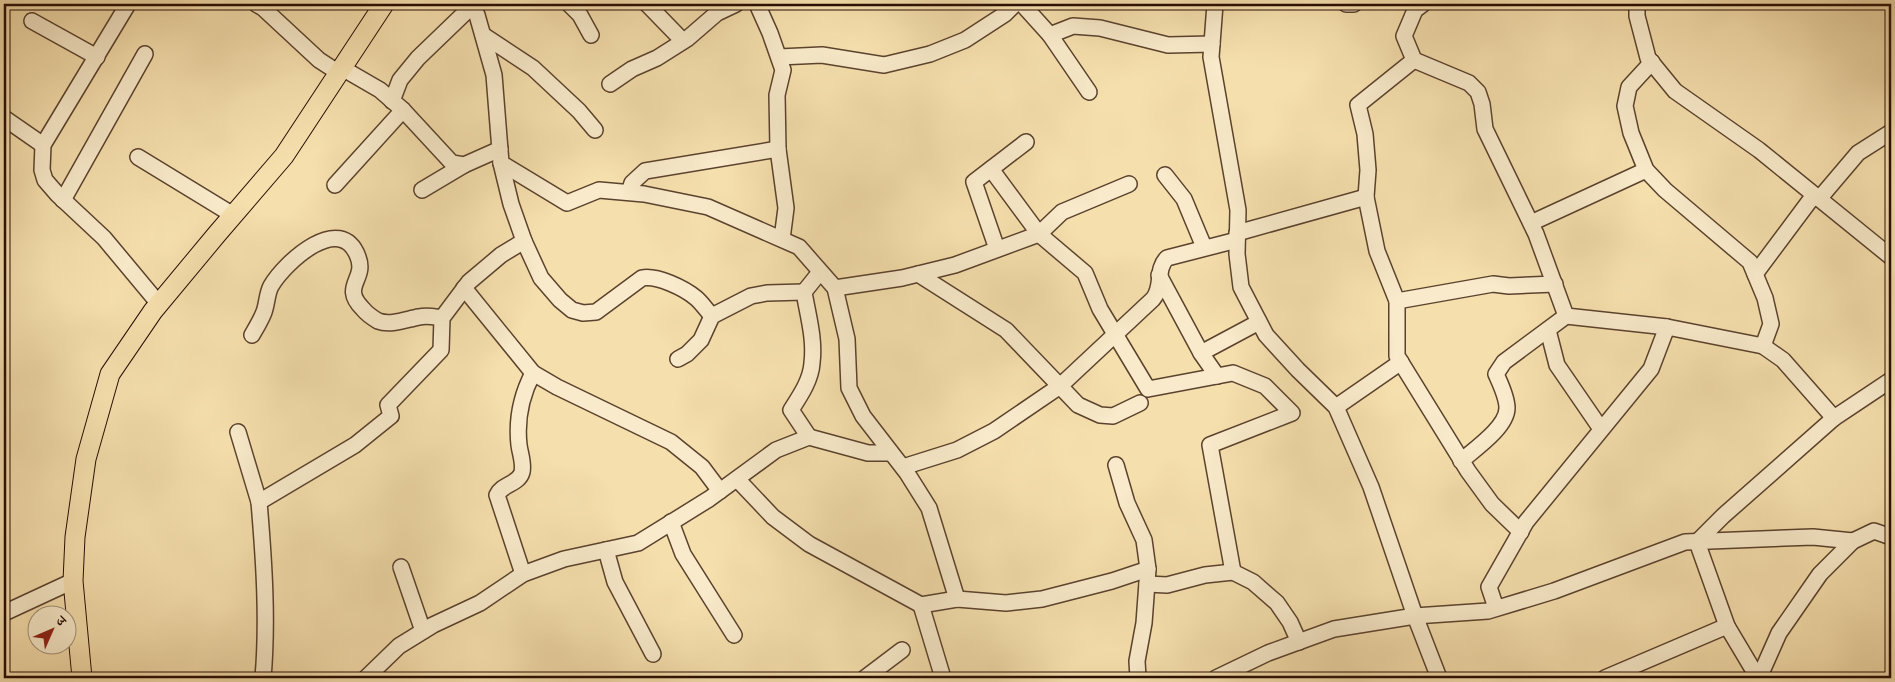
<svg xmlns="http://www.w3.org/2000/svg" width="1895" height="682" font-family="'Gentium Book Plus','Noto Serif Devanagari',serif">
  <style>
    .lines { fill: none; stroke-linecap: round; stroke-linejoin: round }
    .minor-casing { stroke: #5b422e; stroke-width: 18 }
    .major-casing { stroke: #280d04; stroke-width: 21 }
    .minor { stroke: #f8eaca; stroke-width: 15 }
    .major { stroke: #f5dfad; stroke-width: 19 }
  </style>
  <rect width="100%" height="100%" fill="#f5dfad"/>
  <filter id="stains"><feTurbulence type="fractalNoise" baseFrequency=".004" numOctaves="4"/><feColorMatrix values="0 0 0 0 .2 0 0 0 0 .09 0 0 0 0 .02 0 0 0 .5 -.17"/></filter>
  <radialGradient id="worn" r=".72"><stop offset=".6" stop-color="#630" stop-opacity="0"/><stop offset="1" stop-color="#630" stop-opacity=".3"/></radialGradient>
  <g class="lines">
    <defs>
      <g id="minor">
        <polyline points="128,4 43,145 42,170 45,180 58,195 104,238 159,304"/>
        <polyline points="256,4 263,8 319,60 339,73"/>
        <polyline points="468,4 477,15 494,75 501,163 567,203 599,190 644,194 708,207 799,247 835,288 847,339 849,388 863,416 907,473 929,508 957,599"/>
        <polyline points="569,4 580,15 591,35"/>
        <polyline points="647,4 683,41"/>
        <polyline points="757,4 770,33 783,70 777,95 778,149 786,208 782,239"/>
        <polyline points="1022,4 1050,35 1073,26 1100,28 1168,45 1212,44"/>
        <polyline points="1215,4 1211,57 1238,210 1237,254 1241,287 1266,335 1298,370 1336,407 1371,487 1415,616 1439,678"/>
        <polyline points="1346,4 1354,4"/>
        <polyline points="1423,4 1415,10 1404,36 1414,60 1469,83 1478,92 1482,104 1485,129 1536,234 1566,316 1667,327 1763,346 1783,360 1834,418"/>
        <polyline points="1637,4 1637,16 1648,58 1675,91 1759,150 1891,257"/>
        <polyline points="32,21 97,57"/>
        <polyline points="483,35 533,68 579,111 595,130"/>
        <polyline points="1050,35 1089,92"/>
        <polyline points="779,57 822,55 884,65 930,54 965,40 1005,14 1015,4"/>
        <polyline points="1414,60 1358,105 1365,134 1368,170 1366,197 1377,251 1397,301 1397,356 1468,471 1492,504 1521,532"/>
        <polyline points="1652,62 1629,87 1625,106 1631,133 1646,170 1665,190 1750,262 1765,298 1771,324 1763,346"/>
        <polyline points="342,68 380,90 403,110 452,163 464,165 500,149"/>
        <polyline points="610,84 632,69 657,58 687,39 717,13 736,4"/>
        <polyline points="392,101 400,80 418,58 471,7 471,4"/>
        <polyline points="4,118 43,145"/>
        <polyline points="138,157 233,215"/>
        <path d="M501 163 511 204 524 241 541 278 560 300 572 310 583 313 596 312 642 278C657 275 684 288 696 298 702 303 707 311 712 316"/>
        <polyline points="991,169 1039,234 1085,273 1100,309 1148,389 1233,373 1265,386 1292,413 1210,445 1233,572"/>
        <polyline points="1165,175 1184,199 1204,247"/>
        <polyline points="335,185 403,110"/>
        <polyline points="422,190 464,165"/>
        <polyline points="629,192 632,183 645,171 778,149"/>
        <polyline points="1819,199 1858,153 1891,132"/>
        <polyline points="63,200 145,54"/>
        <polyline points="1531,223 1646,170"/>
        <polyline points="1237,233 1366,197"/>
        <polyline points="997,249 974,182 1026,142"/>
        <polyline points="918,274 1006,330 1078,405 1100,415 1113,416 1140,403"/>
        <polyline points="1755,274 1814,195"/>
        <polyline points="1159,275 1201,353"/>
        <polyline points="464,288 533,373 557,387 671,442 702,467 720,491"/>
        <polyline points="835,288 902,278 955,265 1039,234 1062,212 1129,184"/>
        <polyline points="1397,301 1493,284 1509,286 1555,284"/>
        <polyline points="1548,330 1557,365 1601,429"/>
        <path d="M252 335C256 328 261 320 264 312 267 304 267 293 271 286 285 262 341 211 358 257 367 280 340 286 363 309 367 314 373 318 378 321 391 326 407 319 419 317 427 315 435 317 442 318"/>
        <polyline points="678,359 687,354 701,340 712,316 751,296 767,293 804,292"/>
        <polyline points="1217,376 1201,353 1259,322"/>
        <polyline points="1336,407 1401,362"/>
        <polyline points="238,432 259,502"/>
        <path d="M809 437 791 410C800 396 811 380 812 363 815 339 808 316 804 292L820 272"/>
        <path d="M1461 461C1475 449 1507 427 1507 408 1507 397 1500 383 1496 374L1504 362 1566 316"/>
        <polyline points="1116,465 1127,503 1144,540 1148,569 1144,623 1137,661 1138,678"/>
        <path d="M903 467 957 450 994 431 1060 386 1153 299C1164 286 1155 270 1167 258L1237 240"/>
        <polyline points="737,479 773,517 809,544 921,605 957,599 1006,603 1042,599 1112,581 1148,569"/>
        <polyline points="671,522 683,554 734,635"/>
        <polyline points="606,550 615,582 653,654"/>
        <polyline points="401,567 423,631"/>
        <path d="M523 574 497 495C502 484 519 484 522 472 524 463 520 453 519 445 516 418 521 396 533 373"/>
        <polyline points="1147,584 1167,585 1205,575 1233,572 1253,582 1277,603 1290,622 1299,642"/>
        <polyline points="921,605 943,678"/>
        <polyline points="1496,608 1489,587 1526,522 1651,369 1667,327"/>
        <polyline points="4,613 73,581"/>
        <path d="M263 678C268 620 264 561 259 502L355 445 391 416 388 405 441 350 442 318 469 282 501 255 524 241"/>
        <polyline points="366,678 399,646 433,625 480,603 523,574 564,559 638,543 709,499 776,450 809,437 868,453 891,453"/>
        <polyline points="865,678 902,650"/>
        <polyline points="1216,678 1268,653 1334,629 1415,616 1488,611 1554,591 1685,542 1813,537 1853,541"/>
        <polyline points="1605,678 1727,626"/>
        <polyline points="1758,678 1727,626 1697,542 1723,516 1834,418 1891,380"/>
        <polyline points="1759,678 1779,633 1820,574 1853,541 1874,531 1891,537"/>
      </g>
      <polyline id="major" points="82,678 73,581 75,537 86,459 110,374 153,311 217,234 284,156 384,4"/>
    </defs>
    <use href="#minor" class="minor-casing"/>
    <use href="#major" class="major-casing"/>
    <use href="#minor" class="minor"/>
    <use href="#major" class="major"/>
  </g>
  <rect width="1895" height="682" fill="none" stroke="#f5dfad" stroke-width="20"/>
  <rect x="5" y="5" width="1885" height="672" fill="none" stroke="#280d04" stroke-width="2.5"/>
  <rect x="10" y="10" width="1875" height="662" fill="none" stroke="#280d04"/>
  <g transform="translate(52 630) rotate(45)"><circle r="24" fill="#f8eaca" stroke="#a5927b"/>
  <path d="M0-4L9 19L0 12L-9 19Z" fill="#8f2418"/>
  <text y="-8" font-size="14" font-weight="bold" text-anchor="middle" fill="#280d04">उ</text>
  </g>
  <rect width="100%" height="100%" filter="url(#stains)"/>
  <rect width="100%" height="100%" fill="url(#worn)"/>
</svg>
